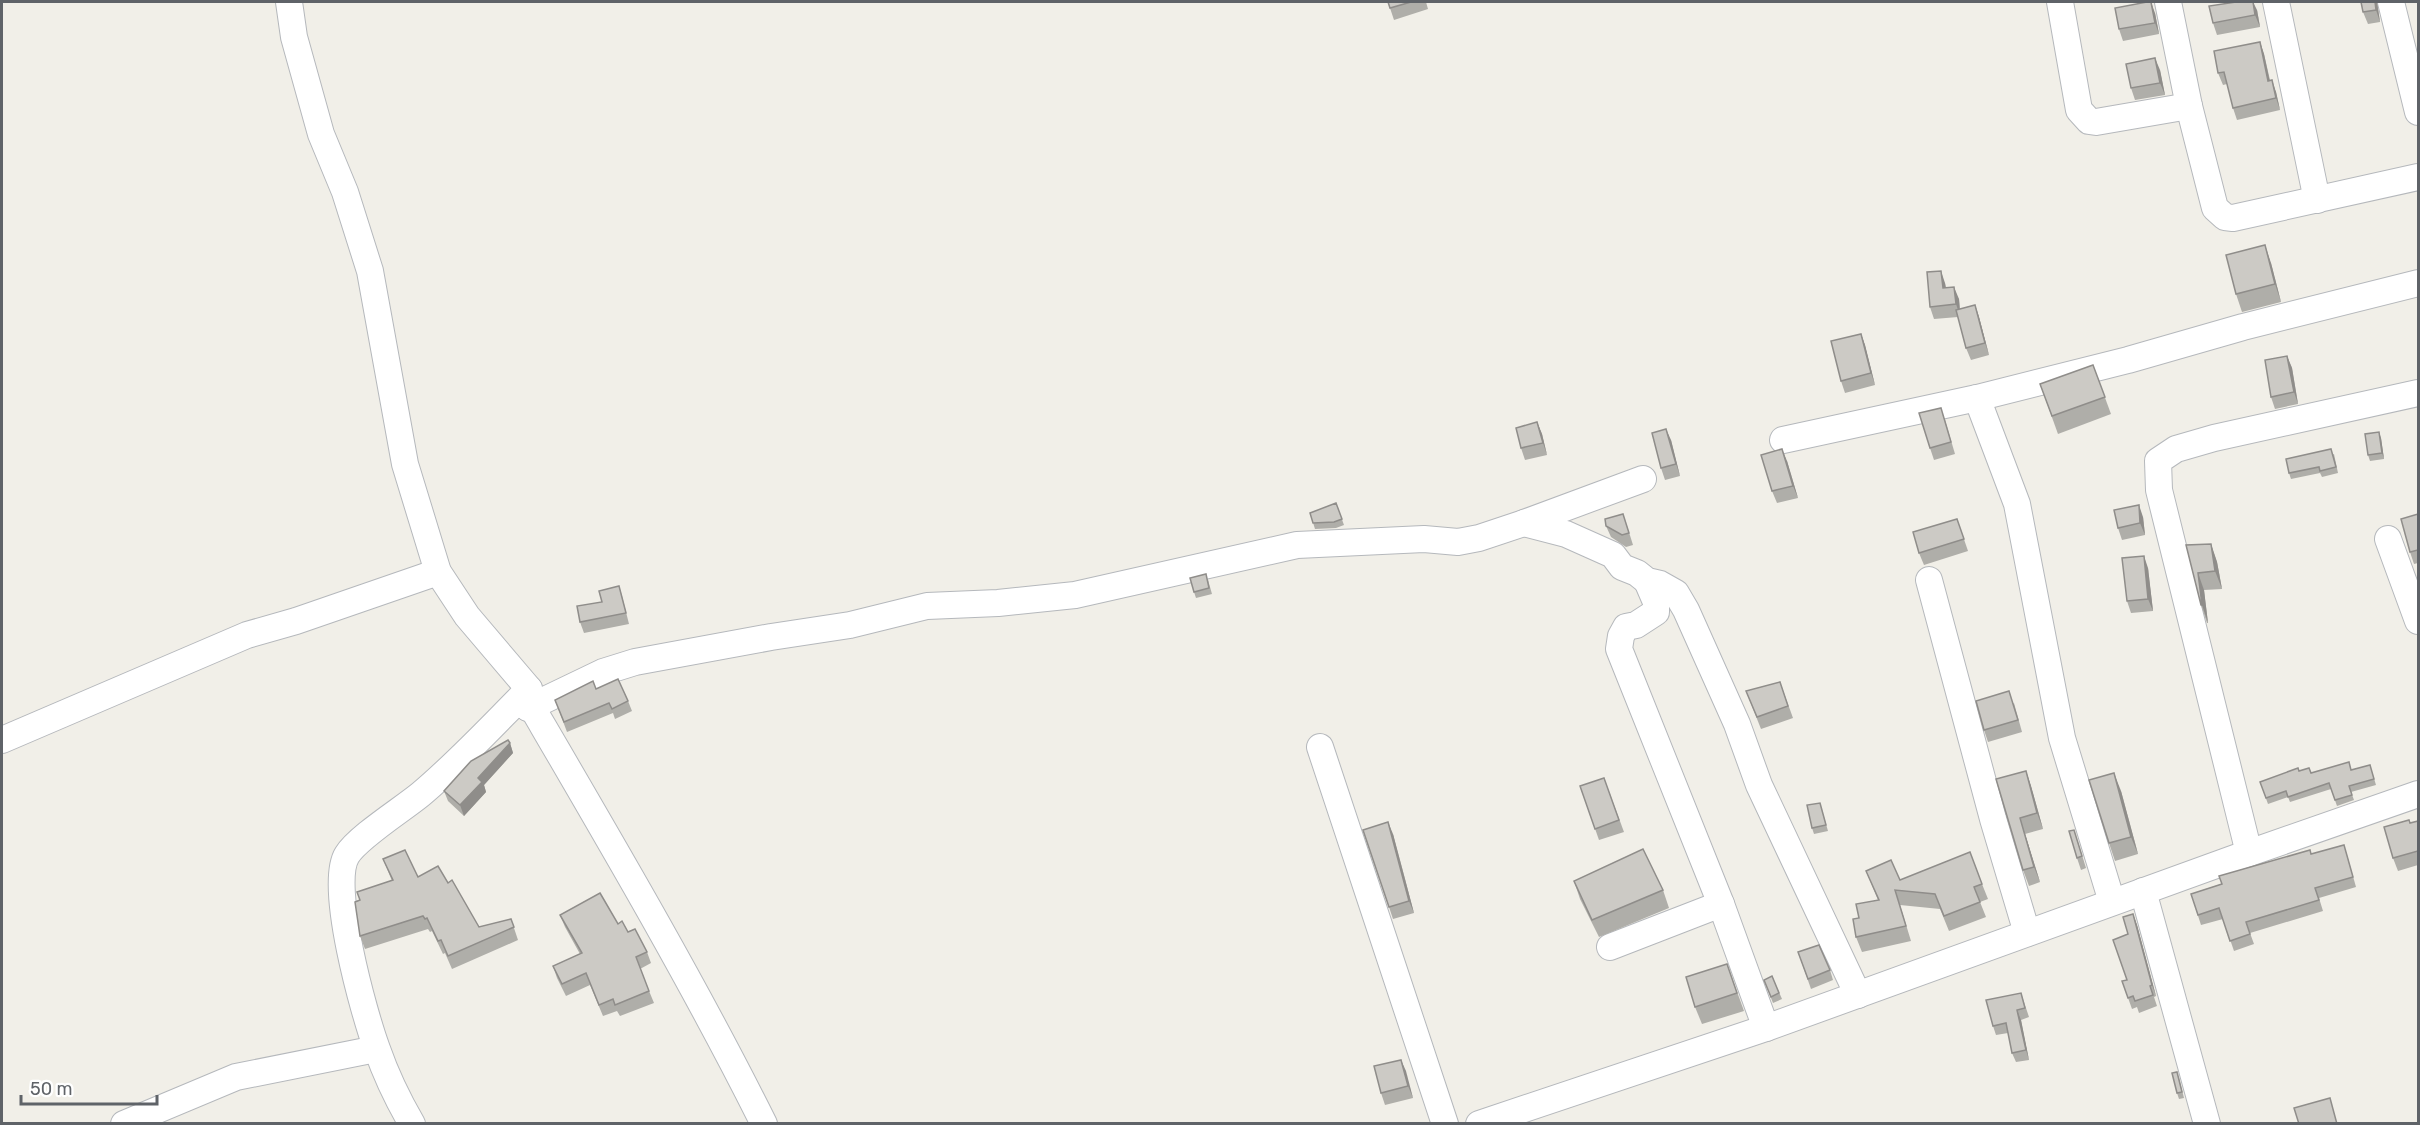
<svg xmlns="http://www.w3.org/2000/svg" width="2420" height="1125" font-family="Rubik,sans-serif">
  <style>
    .lines { fill: none; stroke-linecap: round; stroke-linejoin: round }
    .minor-casing { stroke: #b5b8bc; stroke-width: 28 }
    .minor { stroke: #fff; stroke-width: 26 }
    .wall { fill: #afaea9 }
    .shaded-wall { fill: #8f8d8a }
    .building { fill: #cccac5; stroke: #8f8d8a; stroke-width: 1.5 }
  </style>
  <rect width="100%" height="100%" fill="#f1efe8"/>
  <g class="lines">
    <defs>
      <g id="minor">
        <path d="M289 2 294 37 321 134 345 192 370 271 405 464 438 572 467 616 529 689 528 708 533 709C613 846 693 982 764 1124"/>
        <polyline points="2060,2 2079,110 2089,121 2096,122 2189,106"/>
        <polyline points="2168,2 2189,106 2215,208 2225,217 2233,218 2418,177"/>
        <polyline points="2276,2 2317,200"/>
        <polyline points="2391,2 2418,112"/>
        <polyline points="1977,398 2017,504 2062,738 2112,902"/>
        <polyline points="1783,440 1977,398 2128,360 2243,327 2418,283"/>
        <polyline points="1524,523 1566,534 1613,555 1622,567 1637,573 1647,581 1660,584 1676,593 1686,610 1737,724 1759,785 1858,995"/>
        <polyline points="2388,539 2418,621"/>
        <polyline points="1929,580 1993,819 2027,933"/>
        <polyline points="1647,581 1656,602 1656,612 1636,625 1626,627 1621,636 1619,649 1721,904 1766,1028"/>
        <polyline points="528,708 603,672 635,662 771,637 850,625 927,606 998,603 1075,595 1297,545 1424,539 1458,542 1479,538 1524,523 1643,479"/>
        <polyline points="2,740 247,635 296,621 438,572"/>
        <polyline points="1320,747 1445,1124"/>
        <polyline points="2249,853 2159,490 2158,461 2176,449 2214,438 2418,393"/>
        <polyline points="2143,891 2207,1124"/>
        <polyline points="1610,947 1721,904"/>
        <polyline points="124,1124 236,1077 376,1049"/>
        <path d="M412 1124C398 1100 386 1075 377 1049 364 1014 328 885 347 855 358 837 403 809 421 794 459 762 494 724 529 689"/>
        <polyline points="1479,1124 1766,1028 2249,853 2418,794"/>
      </g>
    </defs>
    <use href="#minor" class="minor-casing"/>
    <use href="#minor" class="minor"/>
  </g>
  <g class="wall">
    <polygon points="1388,2 1426,2 1428,9 1394,20"/>
    <polygon points="2377,2 2380,22 2368,24 2363,12"/>
    <polygon points="2257,10 2260,27 2217,35 2213,23"/>
    <polygon points="2155,13 2159,34 2123,41 2119,29"/>
    <polygon points="2260,42 2264,54 2270,80 2276,92 2280,110 2237,120 2233,108 2227,84 2223,85 2218,73"/>
    <polygon points="2160,70 2165,95 2135,100 2131,88"/>
    <polygon points="2271,263 2281,302 2242,312 2236,294"/>
    <polygon points="1945,283 1946,287 1959,299 1960,309 1975,305 1979,317 1989,355 1971,360 1966,348 1958,317 1934,319 1930,307"/>
    <polygon points="1861,334 1865,345 1875,385 1845,393 1841,381"/>
    <polygon points="2287,356 2292,368 2298,404 2275,409 2271,397"/>
    <polygon points="2093,365 2111,414 2058,434 2040,384"/>
    <polygon points="1945,420 1955,454 1934,460 1930,448"/>
    <polygon points="1537,422 1542,434 1547,455 1525,460 1521,448"/>
    <polygon points="2381,438 2384,459 2370,461 2368,455"/>
    <polygon points="1671,440 1680,476 1665,480 1661,468"/>
    <polygon points="2334,454 2338,473 2322,477 2320,473 2291,479 2289,473"/>
    <polygon points="1787,461 1798,498 1777,503 1772,491"/>
    <polygon points="1336,503 1344,525 1336,528 1315,529 1310,513"/>
    <polygon points="2418,514 2418,563 2414,564 2410,552"/>
    <polygon points="2143,517 2145,535 2122,540 2118,528"/>
    <polygon points="1957,519 1968,551 1924,565 1919,553"/>
    <polygon points="1606,526 1627,526 1633,545 1626,547 1611,537"/>
    <polygon points="2211,544 2217,562 2222,589 2204,590 2208,623 2207,623 2201,605 2186,545"/>
    <polygon points="2148,568 2153,611 2131,613 2127,601"/>
    <polygon points="1208,580 1212,594 1196,598 1194,592"/>
    <polygon points="619,586 622,596 629,624 584,633 580,622"/>
    <polygon points="1780,682 1793,718 1761,729 1746,691"/>
    <polygon points="596,689 628,701 632,711 615,719 613,713 567,732 555,700"/>
    <polygon points="2014,703 2022,732 1988,742 1984,730"/>
    <polygon points="510,743 513,753 484,785 486,792 464,816 448,801 444,791"/>
    <polygon points="2370,765 2376,785 2351,792 2354,800 2337,806 2331,789 2290,802 2288,797 2268,804 2260,782 2299,771 2311,773 2351,770"/>
    <polygon points="2026,771 2031,786 2043,829 2025,834 2040,882 2029,886 2023,870 1996,779"/>
    <polygon points="1604,778 1624,832 1599,840 1580,786"/>
    <polygon points="2121,791 2138,854 2115,861 2109,843"/>
    <polygon points="1820,803 1828,831 1814,834 1812,828"/>
    <polygon points="2418,821 2418,865 2398,871 2393,858"/>
    <polygon points="1393,834 1414,913 1393,919 1389,907"/>
    <polygon points="2078,842 2086,868 2081,870 2077,858"/>
    <polygon points="2311,854 2347,855 2356,887 2319,898 2323,911 2250,933 2254,944 2234,951 2223,919 2201,925 2191,894"/>
    <polygon points="383,859 418,877 448,883 479,927 511,919 518,940 452,969 445,953 443,954 432,931 430,932 428,929 365,949 360,936 360,900 392,881"/>
    <polygon points="1866,871 1900,880 1982,884 1988,899 1980,902 1986,917 1949,931 1940,909 1900,905 1911,941 1862,952 1856,937 1859,918 1878,900"/>
    <polygon points="1574,881 1663,890 1669,908 1599,937 1580,899"/>
    <polygon points="2133,914 2137,925 2156,996 2154,997 2157,1006 2139,1013 2137,1007 2132,1009 2122,981 2127,980 2128,934"/>
    <polygon points="560,915 618,924 628,932 647,952 651,963 640,969 654,1003 620,1016 617,1011 603,1016 590,985 566,996 557,978 553,966 580,954 565,927"/>
    <polygon points="1798,952 1830,970 1833,980 1811,989"/>
    <polygon points="1727,964 1744,1011 1702,1024 1695,1007"/>
    <polygon points="1772,976 1782,999 1773,1003 1764,980"/>
    <polygon points="2021,993 2029,1017 2021,1020 2029,1060 2016,1062 2012,1053 2008,1033 1996,1035 1993,1026"/>
    <polygon points="1401,1060 1413,1098 1385,1105 1381,1093"/>
    <polygon points="2179,1078 2184,1098 2179,1099 2177,1093"/>
  </g>
  <g class="shaded-wall">
    <polygon points="2151,2 2155,13 2159,34 2155,23"/>
    <polygon points="2253,2 2257,10 2260,27 2255,15"/>
    <polygon points="2375,2 2377,2 2380,22 2376,10"/>
    <polygon points="2260,42 2264,54 2272,92 2268,81"/>
    <polygon points="2155,58 2160,70 2165,95 2160,83"/>
    <polygon points="2272,80 2276,92 2280,110 2276,98"/>
    <polygon points="2265,245 2271,263 2281,302 2275,284"/>
    <polygon points="1941,271 1945,283 1947,300 1943,288"/>
    <polygon points="1954,287 1959,299 1960,316 1956,304"/>
    <polygon points="1975,305 1979,317 1989,355 1985,343"/>
    <polygon points="1861,334 1865,345 1875,385 1871,373"/>
    <polygon points="2287,356 2292,368 2298,404 2294,392"/>
    <polygon points="1537,422 1542,434 1547,455 1543,443"/>
    <polygon points="1666,429 1671,440 1680,476 1676,464"/>
    <polygon points="2379,432 2381,438 2384,459 2382,453"/>
    <polygon points="1782,449 1787,461 1798,498 1793,486"/>
    <polygon points="2139,505 2143,517 2145,535 2140,523"/>
    <polygon points="2211,544 2217,562 2222,589 2215,571"/>
    <polygon points="2144,556 2148,568 2153,611 2148,599"/>
    <polygon points="2198,573 2204,590 2208,623 2202,605"/>
    <polygon points="510,743 513,753 484,785 486,792 464,816 460,805 478,778"/>
    <polygon points="2026,771 2031,786 2043,829 2037,813"/>
    <polygon points="2114,773 2121,791 2138,854 2131,837"/>
    <polygon points="2020,818 2040,882 2034,867"/>
    <polygon points="1388,822 1393,834 1414,913 1409,901"/>
    <polygon points="2133,914 2137,925 2156,996 2152,985"/>
    <polygon points="2017,1010 2021,1020 2029,1060 2026,1050"/>
    <polygon points="1401,1060 1406,1071 1413,1098 1408,1086"/>
  </g>
  <g class="building">
    <polygon points="1388,2 1411,2 1390,8"/>
    <polygon points="2147,2 2151,2 2155,23 2119,29 2115,8"/>
    <polygon points="2236,2 2253,2 2255,15 2213,23 2209,6"/>
    <polygon points="2361,2 2375,2 2376,10 2363,12"/>
    <polygon points="2260,42 2268,81 2272,80 2276,98 2233,108 2224,72 2218,73 2214,51"/>
    <polygon points="2155,58 2160,83 2131,88 2126,64"/>
    <polygon points="2265,245 2275,284 2236,294 2226,255"/>
    <polygon points="1941,271 1943,288 1954,287 1956,304 1930,307 1927,272"/>
    <polygon points="1975,305 1985,343 1966,348 1956,310"/>
    <polygon points="1861,334 1871,373 1841,381 1831,341"/>
    <polygon points="2287,356 2294,392 2271,397 2265,360"/>
    <polygon points="2093,365 2105,397 2052,416 2040,384"/>
    <polygon points="1941,408 1951,442 1930,448 1919,413"/>
    <polygon points="1537,422 1543,443 1521,448 1516,428"/>
    <polygon points="1666,429 1676,464 1661,468 1652,433"/>
    <polygon points="2379,432 2382,453 2368,455 2365,434"/>
    <polygon points="1782,449 1793,486 1772,491 1761,455"/>
    <polygon points="2331,449 2336,467 2320,471 2319,467 2289,473 2286,459"/>
    <polygon points="1336,503 1342,519 1334,522 1313,523 1310,513"/>
    <polygon points="2139,505 2140,523 2118,528 2114,510"/>
    <polygon points="1623,514 1629,533 1622,535 1606,526 1605,519"/>
    <polygon points="2418,514 2418,550 2410,552 2401,519"/>
    <polygon points="1957,519 1964,539 1919,553 1913,532"/>
    <polygon points="2211,544 2215,571 2198,573 2202,605 2201,605 2186,545"/>
    <polygon points="2144,556 2148,599 2127,601 2122,558"/>
    <polygon points="1206,574 1209,588 1194,592 1190,578"/>
    <polygon points="619,586 626,613 580,622 577,606 602,602 599,591"/>
    <polygon points="618,679 628,701 612,709 609,703 564,722 555,700 593,681 596,689"/>
    <polygon points="1780,682 1788,706 1757,717 1746,691"/>
    <polygon points="2009,691 2018,720 1984,730 1976,701"/>
    <polygon points="508,740 510,743 478,778 482,782 460,805 444,791 471,761"/>
    <polygon points="2349,762 2351,770 2370,765 2374,779 2349,786 2352,795 2335,800 2329,783 2288,797 2286,791 2266,798 2260,782 2298,768 2299,771 2309,768 2311,773"/>
    <polygon points="2026,771 2037,813 2020,818 2034,867 2023,870 1996,779"/>
    <polygon points="2114,773 2131,837 2109,843 2089,780"/>
    <polygon points="1604,778 1619,820 1595,829 1580,786"/>
    <polygon points="1820,803 1826,825 1812,828 1807,805"/>
    <polygon points="2409,820 2410,823 2418,821 2418,851 2393,858 2384,827"/>
    <polygon points="1388,822 1409,901 1389,907 1363,830"/>
    <polygon points="2074,830 2082,856 2077,858 2069,831"/>
    <polygon points="2344,845 2353,877 2315,888 2319,900 2246,922 2250,934 2230,941 2219,908 2198,915 2191,894 2222,884 2219,876 2310,850 2311,854"/>
    <polygon points="1643,849 1663,890 1592,920 1574,881"/>
    <polygon points="405,850 418,877 438,866 448,883 452,880 479,927 511,919 514,927 448,956 441,940 438,941 427,918 425,919 423,916 360,936 355,902 360,900 357,892 393,880 383,859"/>
    <polygon points="1970,852 1982,884 1974,887 1980,902 1944,916 1935,894 1895,890 1906,926 1856,937 1853,919 1859,918 1856,904 1879,900 1866,871 1891,860 1900,880"/>
    <polygon points="600,893 618,924 622,921 628,932 635,929 647,952 636,957 649,991 615,1005 613,999 599,1005 586,973 562,984 553,966 582,953 560,915"/>
    <polygon points="2133,914 2152,985 2150,986 2153,995 2135,1001 2133,996 2128,998 2122,981 2127,980 2113,940 2128,934 2123,917"/>
    <polygon points="1819,945 1830,970 1808,979 1798,952"/>
    <polygon points="1727,964 1737,993 1695,1007 1686,977"/>
    <polygon points="1772,976 1779,993 1771,997 1764,980"/>
    <polygon points="2021,993 2025,1008 2017,1010 2026,1050 2012,1053 2006,1023 1993,1026 1986,1000"/>
    <polygon points="1401,1060 1408,1086 1381,1093 1374,1066"/>
    <polygon points="2177,1072 2182,1092 2177,1093 2172,1073"/>
    <polygon points="2330,1098 2337,1124 2299,1124 2294,1108"/>
  </g>
  <rect width="2420" height="1125" fill="none" stroke="#5f6368" stroke-width="6"/>
  <path d="M21 1095v9h136v-9" fill="none" stroke="#5f6368" stroke-width="3"/>
  <text x="30" y="1095" font-size="18" fill="#5f6368" stroke="#ffffff" stroke-width="4.5" paint-order="stroke">50 m</text>
</svg>
